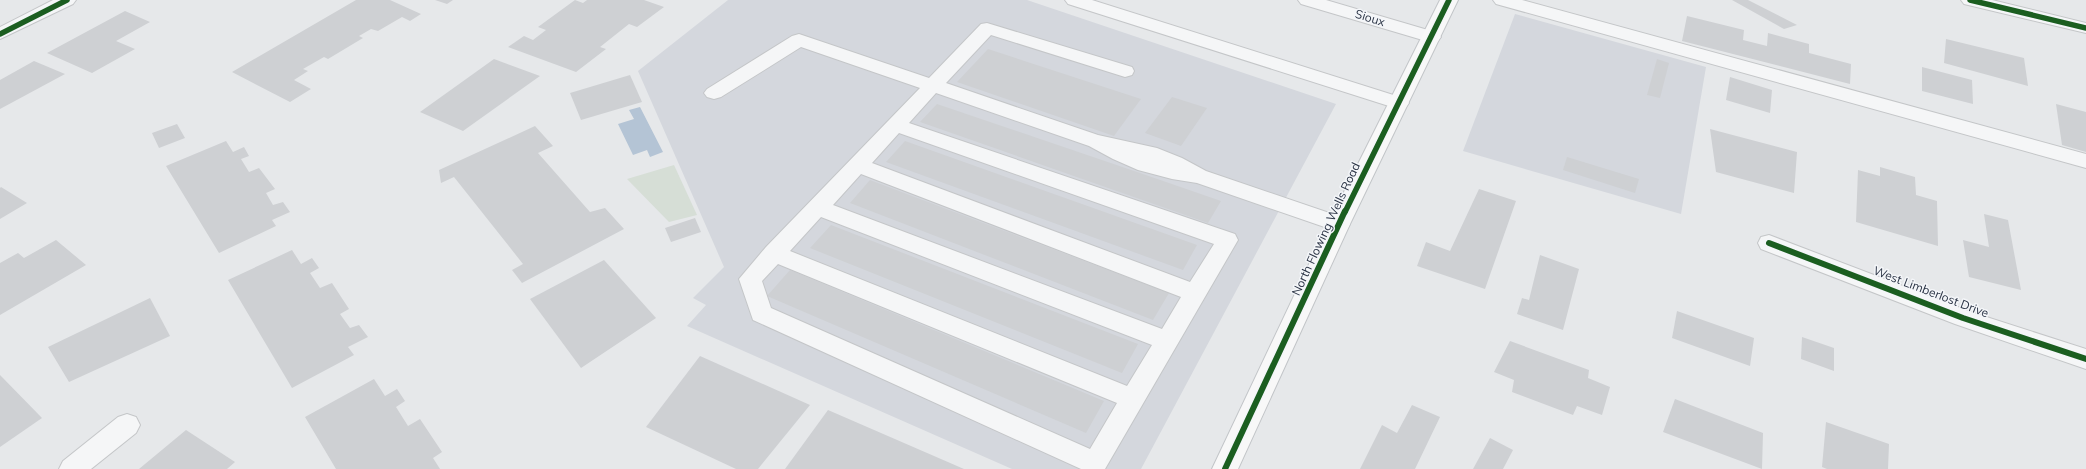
<svg xmlns="http://www.w3.org/2000/svg" width="2086" height="469" font-family="Mulish,sans-serif">
  <style>
    .built { fill: #d4d7dd }
    .green { fill: #d6ded6 }
    .water { fill: #b4c4d5 }
    .building { fill: #ced0d3 }
    .lines { fill: none; stroke-linecap: round; stroke-linejoin: round }
    .service-casing { stroke: #c4c6c8; stroke-width: 2 }
    .minor-casing { stroke: #c4c6c8; stroke-width: 2 }
    .primary-casing { stroke: #c2c5c8; stroke-width: 2 }
    .service { fill: #f5f6f7; fill-rule: evenodd }
    .minor { fill: #f5f6f7; fill-rule: evenodd }
    .primary { fill: #f8f8f8; fill-rule: evenodd }
    .cycleway-far1-casing { stroke: #f4f6f9; stroke-width: 8 }
    .cycleway-casing { stroke: #f4f6f9; stroke-width: 9 }
    .cycleway-far1 { stroke: #1b5e20; stroke-width: 5.5 }
    .cycleway { stroke: #1b5e20; stroke-width: 6 }
    .labels { text-anchor: middle; stroke-width: 3; stroke-linejoin: round; paint-order: stroke }
    .street-label { font-size: 12px; fill: #2b3445; stroke: #f4f6f9 }
  </style>
  <rect width="100%" height="100%" fill="#e6e8ea"/>
  <g class="built">
    <polygon points="728,0 1027,0 1336,104 1141,469 1012,469 687,326 706,305 693,298 724,267 638,71"/>
    <polygon points="1515,14 1706,67 1681,214 1463,151"/>
  </g>
  <polygon class="green" points="674,165 697,215 669,222 627,179"/>
  <polygon class="water" points="640,107 663,152 650,157 647,150 633,155 618,124 634,119 629,110"/>
  <g class="building">
    <polygon points="356,0 390,0 421,14 410,21 402,17 378,31 371,29 359,36 363,38 328,59 324,57 303,69 308,71 294,80 311,89 290,102 232,72"/>
    <polygon points="435,0 453,0 447,4"/>
    <polygon points="575,0 583,3 587,0 644,0 664,7 637,27 629,24 600,47 606,49 576,72 508,47 524,36 533,40 546,30 538,27"/>
    <polygon points="1732,0 1748,0 1797,25 1784,29"/>
    <polygon points="125,11 150,22 116,41 135,49 92,73 47,53"/>
    <polygon points="1687,16 1744,30 1743,40 1767,46 1768,33 1809,44 1809,53 1851,64 1850,84 1682,41"/>
    <polygon points="1946,39 2024,58 2028,86 1944,63"/>
    <polygon points="988,49 1141,99 1114,136 957,82"/>
    <polygon points="494,59 540,76 463,131 420,112"/>
    <polygon points="1657,59 1669,63 1660,98 1647,95"/>
    <polygon points="34,61 65,74 0,109 0,80"/>
    <polygon points="1922,67 1972,80 1973,104 1922,91"/>
    <polygon points="630,75 642,102 581,120 570,93"/>
    <polygon points="1730,77 1772,90 1770,113 1726,100"/>
    <polygon points="1172,97 1207,108 1181,146 1145,133"/>
    <polygon points="937,104 1140,173 1221,201 1208,223 920,122"/>
    <polygon points="2056,104 2086,112 2086,152 2062,145"/>
    <polygon points="177,124 185,138 159,148 152,133"/>
    <polygon points="535,126 553,146 538,153 590,212 605,208 624,229 522,283 512,270 523,264 454,177 441,183 439,170"/>
    <polygon points="1710,129 1797,152 1794,193 1716,172"/>
    <polygon points="226,141 233,152 244,147 249,156 241,159 249,172 259,168 275,189 266,193 273,205 283,202 290,212 272,220 276,226 219,253 166,166"/>
    <polygon points="905,141 1197,245 1183,270 886,162"/>
    <polygon points="1567,157 1639,179 1635,193 1563,170"/>
    <polygon points="1880,167 1915,177 1916,195 1937,201 1938,246 1856,222 1858,170 1880,176"/>
    <polygon points="870,180 1169,293 1153,320 850,203"/>
    <polygon points="1,187 27,203 0,219 0,188"/>
    <polygon points="1479,189 1516,201 1485,289 1417,266 1426,242 1450,251"/>
    <polygon points="1984,214 2008,220 2021,290 1969,277 1963,240 1989,247"/>
    <polygon points="695,218 701,232 671,242 665,228"/>
    <polygon points="831,225 1138,344 1122,373 810,248"/>
    <polygon points="56,240 86,265 0,315 0,263 18,253 24,258"/>
    <polygon points="292,250 301,264 312,258 319,268 310,273 320,288 332,283 349,309 340,314 350,328 359,325 368,337 348,347 354,355 292,388 228,280"/>
    <polygon points="1540,255 1579,269 1563,330 1517,314 1522,298 1529,300"/>
    <polygon points="604,260 656,318 581,368 530,299"/>
    <polygon points="790,270 1104,401 1086,433 767,296"/>
    <polygon points="150,298 170,336 69,382 48,347"/>
    <polygon points="1677,311 1754,338 1750,366 1672,338"/>
    <polygon points="1802,337 1834,348 1834,371 1801,359"/>
    <polygon points="1510,341 1589,370 1588,378 1610,387 1602,415 1577,406 1573,415 1512,392 1514,380 1494,372"/>
    <polygon points="700,356 810,405 758,469 736,469 646,427"/>
    <polygon points="0,375 42,418 0,447"/>
    <polygon points="374,379 385,396 397,389 405,401 396,407 408,426 420,419 442,452 433,458 440,469 336,469 305,417"/>
    <polygon points="1675,399 1763,433 1762,469 1663,432"/>
    <polygon points="1412,405 1440,417 1415,469 1360,469 1382,425 1397,433"/>
    <polygon points="828,410 964,469 785,469"/>
    <polygon points="1826,422 1889,444 1888,469 1827,469 1822,467"/>
    <polygon points="186,430 235,462 227,469 139,469"/>
    <polygon points="1490,438 1513,450 1503,469 1473,469"/>
  </g>
  <g class="lines">
    <defs>
      <g id="service">
        <polygon points="1065,0 1092,0 1406,99 1409,103 1406,107 1399,109 1392,107 1068,4"/>
        <polygon points="1298,0 1326,0 1438,33 1441,37 1438,41 1432,43 1426,41 1301,4"/>
        <polygon points="1493,0 1522,0 2086,154 2086,168 1496,4"/>
        <path d="M987 23 1132 67 1134 71 1132 75 1125 77 991 35 946 83 1098 135 1157 148 1182 158 1206 171 1347 219 1350 224 1347 229 1339 232 1197 183 1172 179 1138 170 1113 159 1089 146 936 93 909 123 1235 234 1238 240 1105 469H1081L753 320 739 279 766 247 920 88 801 47 721 97 714 99 707 97 704 93 707 89 792 36 799 34 929 78 981 24ZM899 133 1214 244 1190 282 872 163ZM861 174 1181 297 1162 329 833 205ZM821 217 1152 345 1127 386 790 251ZM778 264 1117 403 1090 449 771 308 762 281Z"/>
        <polygon points="127,414 136,417 140,425 136,433 91,469 59,469 63,461 118,417"/>
      </g>
      <g id="minor">
        <polygon points="53,0 76,0 73,4 0,39 0,27"/>
        <polygon points="1961,0 1992,0 2086,23 2086,33 1964,4"/>
        <polygon points="1769,235 1971,312 2086,349 2086,369 1955,324 1761,249 1758,243 1761,237"/>
      </g>
      <polygon id="primary" points="1440,0 1458,0 1350,224 1238,469 1212,469 1328,224"/>
    </defs>
    <use href="#service" class="service-casing"/>
    <use href="#minor" class="minor-casing"/>
    <use href="#primary" class="primary-casing"/>
    <use href="#service" class="service"/>
    <use href="#minor" class="minor"/>
    <use href="#primary" class="primary"/>
    <defs>
      <g id="cycleway-far1">
        <polyline points="1970,0 2086,28"/>
        <polyline points="0,34 67,0"/>
        <polyline points="1345,212 1449,0"/>
      </g>
      <g id="cycleway">
        <polyline points="1769,243 1963,318 2086,359"/>
        <polyline points="1225,469 1345,211"/>
      </g>
    </defs>
    <use href="#cycleway-far1" class="cycleway-far1-casing"/>
    <use href="#cycleway" class="cycleway-casing"/>
    <use href="#cycleway-far1" class="cycleway-far1"/>
    <use href="#cycleway" class="cycleway"/>
  </g>
  <g class="labels">
    <g class="street-label">
      <text transform="translate(1370 18) rotate(17)" y="4">Sioux</text>
      <text transform="translate(1326 229) rotate(-65)" y="4">North Flowing Wells Road</text>
      <text transform="translate(1931 292) rotate(21)" y="4">West Limberlost Drive</text>
    </g>
  </g>
</svg>
